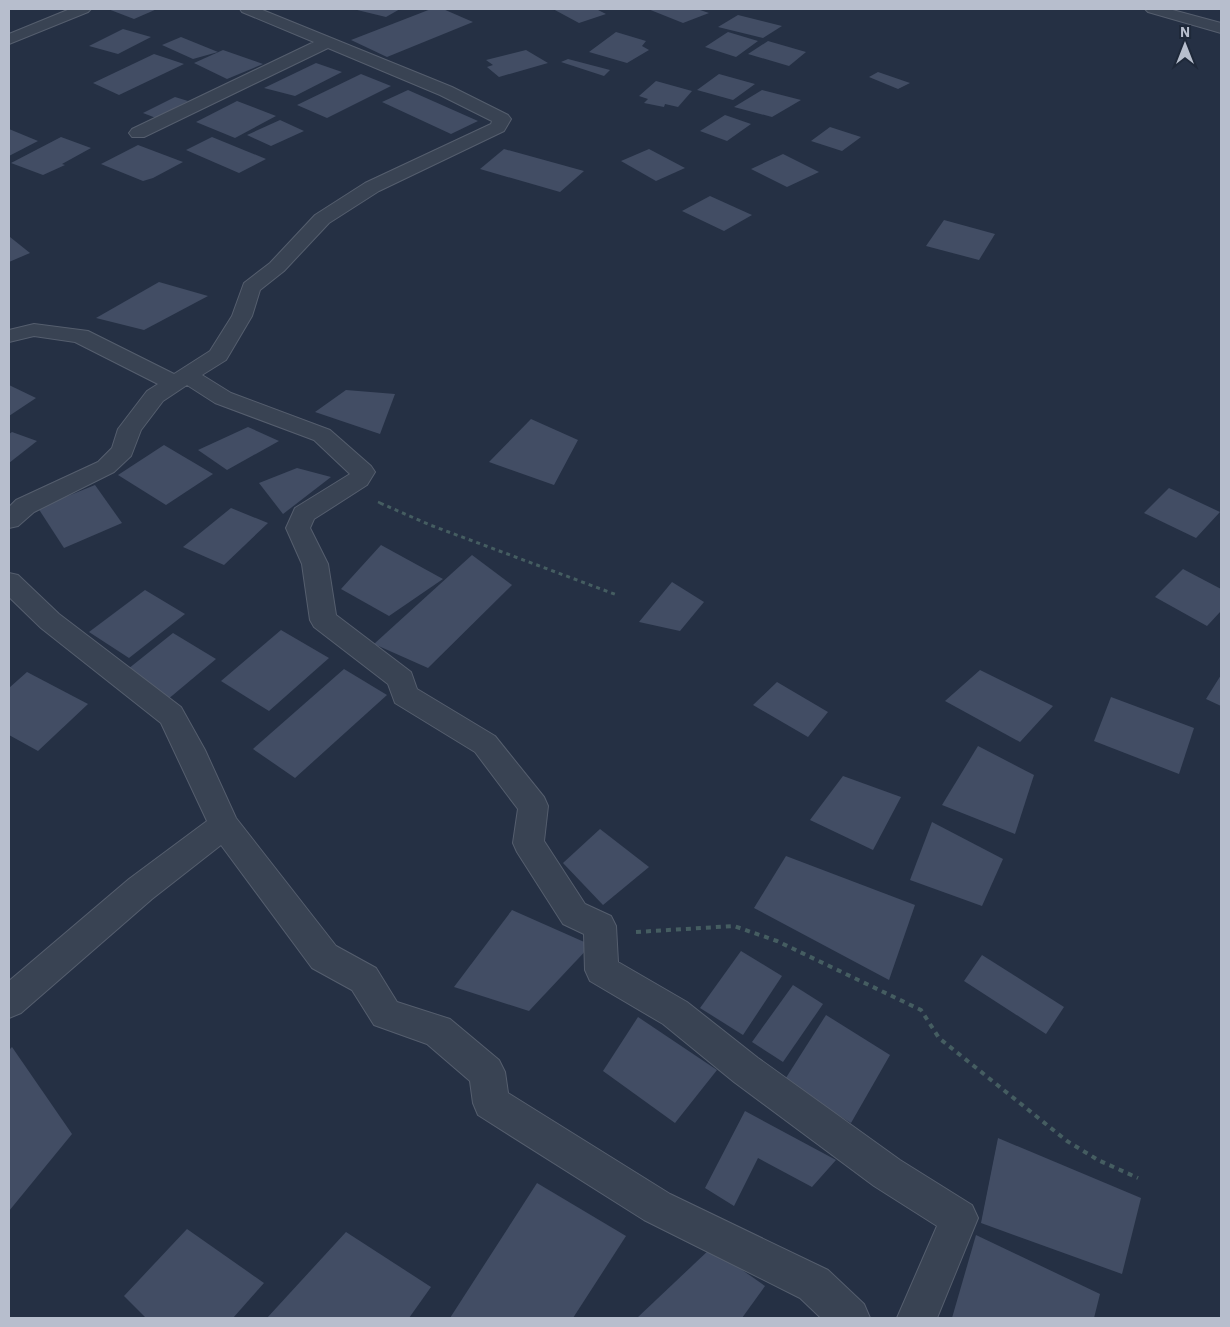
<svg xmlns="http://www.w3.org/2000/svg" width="1230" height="1327" font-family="'IBM Plex Sans',sans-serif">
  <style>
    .building { fill: #424d64 }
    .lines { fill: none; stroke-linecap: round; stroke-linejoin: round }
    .minor-casing { stroke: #555e6e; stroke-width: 2 }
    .path-far2 { stroke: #455d61; stroke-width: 2.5; stroke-dasharray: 3 3; stroke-linecap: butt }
    .path-far1 { stroke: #455d61; stroke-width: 3; stroke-dasharray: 4 4; stroke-linecap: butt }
    .path { stroke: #455d61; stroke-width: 4; stroke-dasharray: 5 5; stroke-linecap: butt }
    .minor { fill: #394353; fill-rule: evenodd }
  </style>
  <rect width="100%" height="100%" fill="#253044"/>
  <g class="building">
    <polygon points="108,9 157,9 134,19"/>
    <polygon points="353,9 400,9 386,17"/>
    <polygon points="431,9 443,9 473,22 387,57 351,40"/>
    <polygon points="553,9 596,9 606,14 579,23"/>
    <polygon points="648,9 697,9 709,13 683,23"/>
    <polygon points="738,15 782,26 763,38 718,27"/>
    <polygon points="123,29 151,37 118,54 89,46"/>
    <polygon points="616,32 646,41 642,46 649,50 627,63 589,52"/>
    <polygon points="728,32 758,41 736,57 705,47"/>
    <polygon points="181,37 218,52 193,59 162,45"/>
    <polygon points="768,41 806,52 789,66 748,54"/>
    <polygon points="223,50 263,64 227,79 194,63"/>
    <polygon points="526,50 548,63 499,77 487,67 493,65 486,60"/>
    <polygon points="154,54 184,64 119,95 93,83"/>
    <polygon points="568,59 610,70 604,76 561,62"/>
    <polygon points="316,63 342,72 295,96 264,88"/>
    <polygon points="878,72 910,83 898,89 869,77"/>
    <polygon points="361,74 391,86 327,118 297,105"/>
    <polygon points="719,74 755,84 733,100 697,90"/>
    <polygon points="656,81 692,91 678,107 665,104 664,107 644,103 648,99 639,96"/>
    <polygon points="408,90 478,121 451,134 382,102"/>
    <polygon points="762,90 801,100 772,117 734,107"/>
    <polygon points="175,97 188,101 156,118 143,113"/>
    <polygon points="237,101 276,116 235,138 196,122"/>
    <polygon points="725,115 751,124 727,141 700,131"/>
    <polygon points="280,120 304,131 271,146 247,135"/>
    <polygon points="830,127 861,137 842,151 811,141"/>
    <polygon points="9,129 38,141 9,156"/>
    <polygon points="61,137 91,148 62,164 65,165 43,175 11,163"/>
    <polygon points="212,137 266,159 239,173 186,150"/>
    <polygon points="138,145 183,162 153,178 143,181 101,164"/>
    <polygon points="504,149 584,171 560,192 480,169"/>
    <polygon points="649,149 685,168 656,181 621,161"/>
    <polygon points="783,154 819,172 787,187 751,169"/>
    <polygon points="710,196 752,215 724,231 682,211"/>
    <polygon points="944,220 995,234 979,260 926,246"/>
    <polygon points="9,237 10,237 30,253 9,262"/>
    <polygon points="159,282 208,296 144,330 96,318"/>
    <polygon points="9,385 36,398 9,416"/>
    <polygon points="346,390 395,394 380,434 315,412"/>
    <polygon points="531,419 578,440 554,485 489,462"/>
    <polygon points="248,427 279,441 227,470 198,450"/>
    <polygon points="12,432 37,441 9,463 9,434"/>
    <polygon points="164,445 213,474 166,505 118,475"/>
    <polygon points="297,468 331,477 283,514 259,483"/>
    <polygon points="95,485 122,523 64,548 38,508"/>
    <polygon points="1169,488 1220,512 1196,538 1144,513"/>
    <polygon points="231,508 268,523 224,565 183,547"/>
    <polygon points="381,545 443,579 389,616 341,589"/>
    <polygon points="472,555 512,585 428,668 374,644"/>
    <polygon points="1183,569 1221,589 1221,611 1207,626 1155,597"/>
    <polygon points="672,582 704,602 680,631 639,622"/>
    <polygon points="145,590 185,614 129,658 89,632"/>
    <polygon points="281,630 329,658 269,711 221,681"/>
    <polygon points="173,633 216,659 167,700 123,673"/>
    <polygon points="344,669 387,695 295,778 253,749"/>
    <polygon points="980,670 1053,706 1020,742 945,701"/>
    <polygon points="27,672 88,704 38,751 9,735 9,688"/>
    <polygon points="1221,675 1221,706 1206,699"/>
    <polygon points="777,682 828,712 808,737 753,705"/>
    <polygon points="1111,697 1194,728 1179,774 1094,741"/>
    <polygon points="978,746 1034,775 1015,834 942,805"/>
    <polygon points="843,776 901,797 873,850 810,820"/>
    <polygon points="932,822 1003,859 982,906 910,880"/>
    <polygon points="600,829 649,867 603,905 563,863"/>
    <polygon points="786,856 915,905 889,980 754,908"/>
    <polygon points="512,910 591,945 529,1011 454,987"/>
    <polygon points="741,951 782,976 743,1035 700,1008"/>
    <polygon points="982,955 1064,1007 1046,1034 964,981"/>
    <polygon points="793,985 823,1004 783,1062 752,1042"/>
    <polygon points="826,1015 890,1055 851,1123 784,1081"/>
    <polygon points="638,1017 717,1070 675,1123 603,1071"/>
    <polygon points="12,1047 72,1134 9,1211 9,1050"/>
    <polygon points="745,1111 836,1160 812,1187 758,1158 734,1206 705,1188"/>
    <polygon points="998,1138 1141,1198 1122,1274 981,1223"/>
    <polygon points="537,1183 626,1236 573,1318 450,1318"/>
    <polygon points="187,1229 264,1283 233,1318 146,1318 124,1296"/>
    <polygon points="346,1232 431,1287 409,1318 267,1318"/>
    <polygon points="976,1235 1100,1294 1094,1318 952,1318"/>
    <polygon points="711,1248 765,1286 742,1318 637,1318"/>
  </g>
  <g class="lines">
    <defs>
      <g id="minor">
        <polygon points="70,9 91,9 88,12 9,44 9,34"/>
        <polygon points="240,9 260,9 452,87 508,115 511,119 504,131 379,191 329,223 284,271 260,290 252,316 229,355 226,360 202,375 231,393 330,430 371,466 375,472 367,485 314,519 310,528 328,564 336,615 411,672 417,689 495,736 544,797 548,806 544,841 585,904 611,916 616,926 618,962 687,1002 758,1058 900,1160 972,1205 978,1218 937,1318 897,1318 937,1226 874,1186 734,1082 663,1024 590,981 585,970 584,934 563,924 517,852 513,843 518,809 475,752 395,703 388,684 314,627 310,620 302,564 286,528 295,508 350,474 314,440 215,403 187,385 163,401 141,430 131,456 114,472 34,512 18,526 9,528 9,507 16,500 98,462 112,448 118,429 147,391 158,384 75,342 34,336 9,342 9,330 34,324 88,331 174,374 210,351 232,316 244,283 270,263 315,215 365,183 491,124 492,121 440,95 328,48 144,137 132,137 129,133 132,129 314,42 242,12"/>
        <polygon points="1145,9 1169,9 1221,23 1221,33 1148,12"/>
        <polygon points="9,573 18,575 59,614 181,707 205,750 236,818 336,946 376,968 397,1002 450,1019 499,1060 505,1072 508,1093 670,1194 828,1270 864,1304 870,1318 821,1318 800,1298 644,1220 478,1115 473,1103 470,1081 427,1044 374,1025 352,990 312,968 221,845 152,899 21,1013 9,1018 9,981 129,879 207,821 161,723 41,628 9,597"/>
      </g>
    </defs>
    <use href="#minor" class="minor-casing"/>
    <polyline class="path-far2" points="378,502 383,504"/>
    <polyline class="path-far1" points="380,503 430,525 617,595"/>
    <polyline class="path" points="636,932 734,926 777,941 921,1010 939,1038 1067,1141 1098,1160 1138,1178"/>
    <use href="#minor" class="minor"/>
  </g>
  <rect width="1230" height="1327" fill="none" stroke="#b7becd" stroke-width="20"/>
  <g transform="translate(1185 45)" stroke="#1e2839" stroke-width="4" paint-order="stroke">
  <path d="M0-4L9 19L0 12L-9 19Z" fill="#b7becd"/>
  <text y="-8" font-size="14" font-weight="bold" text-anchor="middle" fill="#b7becd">N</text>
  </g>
</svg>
